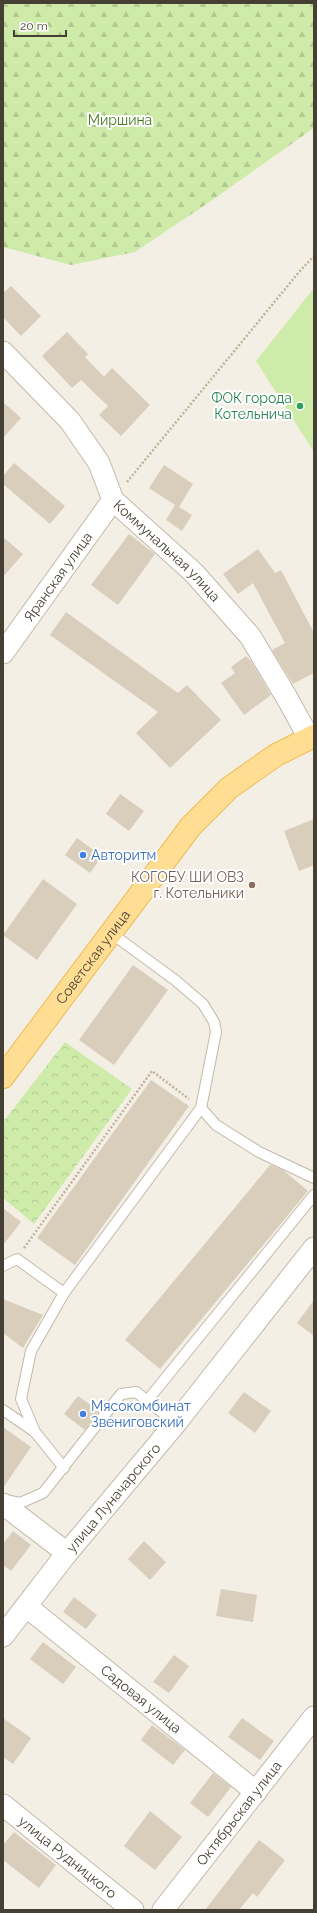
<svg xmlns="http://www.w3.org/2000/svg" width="317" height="1913" font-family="Raleway,sans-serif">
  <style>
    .forest { fill: url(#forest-firs) }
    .park { fill: url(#park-crowns) }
    .garden { fill: #cfebaa }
    .building { fill: #d9cdbc }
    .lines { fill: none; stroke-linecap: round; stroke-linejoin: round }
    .service-casing { stroke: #c3b9aa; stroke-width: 12 }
    .minor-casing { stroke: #c3b9aa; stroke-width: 23 }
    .primary-casing { stroke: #ecbd5a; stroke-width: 24 }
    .path { stroke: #c2b297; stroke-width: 2.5; stroke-dasharray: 2 2; stroke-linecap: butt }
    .service { stroke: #fff; stroke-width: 10 }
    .minor { stroke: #fff; stroke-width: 21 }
    .primary { stroke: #ffdd92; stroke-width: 22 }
    .leisure-dot { fill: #2e9e5b; stroke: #fff; stroke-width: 1.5 }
    .shop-dot { fill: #3f7fe0; stroke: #fff; stroke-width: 1.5 }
    .education-dot { fill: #8d6e63; stroke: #fff; stroke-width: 1.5 }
    .labels { text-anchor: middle; stroke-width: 4; stroke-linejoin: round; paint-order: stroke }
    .park-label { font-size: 14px; fill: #477c23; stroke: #fff }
    .leisure-label { font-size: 14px; fill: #27864d; stroke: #fff; text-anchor: end }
    .street-label { font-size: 14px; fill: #463f34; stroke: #fff }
    .shop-label { font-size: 14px; fill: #366cbe; stroke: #fff; text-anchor: start }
    .education-label { font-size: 14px; fill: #785e54; stroke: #fff; text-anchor: end }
  </style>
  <defs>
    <pattern id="forest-firs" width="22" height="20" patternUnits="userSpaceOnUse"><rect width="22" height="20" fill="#cfebaa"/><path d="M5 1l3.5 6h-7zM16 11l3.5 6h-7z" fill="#b3cb93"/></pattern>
    <pattern id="park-crowns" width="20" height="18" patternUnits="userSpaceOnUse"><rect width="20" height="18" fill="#cfebaa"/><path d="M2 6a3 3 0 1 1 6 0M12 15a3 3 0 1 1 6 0" fill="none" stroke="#b3cb93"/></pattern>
  </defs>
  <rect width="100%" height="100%" fill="#f4efe5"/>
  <polygon class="forest" points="3,3 314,3 314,128 211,201 135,252 71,265 3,247"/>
  <polygon class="park" points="65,1042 132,1089 34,1224 3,1198 3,1122"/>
  <polygon class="garden" points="314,288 314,452 256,361"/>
  <g class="building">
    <polygon points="11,286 41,316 21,336 3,317 3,293"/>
    <polygon points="67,332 88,354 85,357 104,377 112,368 150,405 121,436 99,415 108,406 81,380 72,388 42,356"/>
    <polygon points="3,402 21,418 3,438"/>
    <polygon points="14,463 65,506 50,524 3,484 3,476"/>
    <polygon points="164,465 193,484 179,507 192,515 182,531 166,520 175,505 149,488"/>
    <polygon points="129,534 155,554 118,605 91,585"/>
    <polygon points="3,537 23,554 3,577"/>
    <polygon points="258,549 275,573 281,570 314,633 314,673 293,684 272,650 285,643 253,583 238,594 223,574"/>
    <polygon points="66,612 178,693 187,685 221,720 170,768 136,733 158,712 50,635"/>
    <polygon points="246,656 251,661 271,695 244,715 221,683 235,673 231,667"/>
    <polygon points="120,794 144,811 129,831 106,814"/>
    <polygon points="314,819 314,865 299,871 284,831"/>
    <polygon points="77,838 102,856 90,873 65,855"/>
    <polygon points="43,879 77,904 37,960 3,935"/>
    <polygon points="133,965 168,990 114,1065 79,1040"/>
    <polygon points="151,1080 189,1106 75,1265 37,1238"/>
    <polygon points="270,1165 283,1170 308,1191 160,1369 125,1340"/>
    <polygon points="3,1208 21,1222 3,1245"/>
    <polygon points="3,1299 43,1315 23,1348 3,1333"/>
    <polygon points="314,1300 314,1336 297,1323"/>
    <polygon points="244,1392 271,1411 255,1433 228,1413"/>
    <polygon points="78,1396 99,1411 85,1430 64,1414"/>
    <polygon points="3,1427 31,1447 3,1488"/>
    <polygon points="13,1531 31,1545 11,1571 3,1565 3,1544"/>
    <polygon points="144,1541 166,1562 150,1580 128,1559"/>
    <polygon points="221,1589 257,1595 253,1622 216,1616"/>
    <polygon points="74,1597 97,1615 86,1629 63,1612"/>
    <polygon points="43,1642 76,1667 63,1684 30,1659"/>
    <polygon points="174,1655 189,1666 169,1693 153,1682"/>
    <polygon points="3,1718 31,1738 13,1764 3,1757"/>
    <polygon points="242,1718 274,1741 260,1760 228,1737"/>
    <polygon points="152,1725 185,1750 173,1765 141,1740"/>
    <polygon points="213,1773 231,1787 208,1817 190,1803"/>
    <polygon points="150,1811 182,1837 155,1870 124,1846"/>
    <polygon points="14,1832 56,1865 39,1888 3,1860 3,1845"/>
    <polygon points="259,1840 285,1860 257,1897 253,1893 239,1910 205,1910"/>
  </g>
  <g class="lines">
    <defs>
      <g id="service">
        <polyline points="111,933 175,980 203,1004 214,1022 216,1032 201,1108 216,1125 259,1152 314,1178"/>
        <polyline points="3,1266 17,1259 64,1293 201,1108"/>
        <polyline points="64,1293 31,1351 21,1399 35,1432 64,1468"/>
        <polyline points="147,1401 314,1195"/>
        <polyline points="3,1410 35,1432"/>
        <polyline points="5,1500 20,1503 43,1493 121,1394 136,1392 176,1423"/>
      </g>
      <g id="minor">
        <path id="s1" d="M3 352 70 421 99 463 113 500 194 573 250 636 287 698 309 738"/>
        <path id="s2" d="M3 653 113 500"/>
        <polyline points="3,1504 67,1553"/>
        <path id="s3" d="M26 1606 256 1792"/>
        <path id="s4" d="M3 1636 67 1553 176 1423 314 1248"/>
        <path id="s5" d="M3 1805 133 1910"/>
        <path id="s6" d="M163 1910 314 1717"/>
      </g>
      <g id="primary">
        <path id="s7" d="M3 1077 191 826 229 788 276 755 314 736"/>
      </g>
    </defs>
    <use href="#service" class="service-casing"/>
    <use href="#minor" class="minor-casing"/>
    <use href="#primary" class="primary-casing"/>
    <g class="path">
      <polyline points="127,482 299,272 314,256"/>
      <polyline points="24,1248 152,1071 189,1099"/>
    </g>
    <use href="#service" class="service"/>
    <use href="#minor" class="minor"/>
    <use href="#primary" class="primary"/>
  </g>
  <circle class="leisure-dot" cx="300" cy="406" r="4"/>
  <g class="shop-dot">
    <circle cx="83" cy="855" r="4"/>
    <circle cx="83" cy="1414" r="4"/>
  </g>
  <circle class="education-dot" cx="252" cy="885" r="4"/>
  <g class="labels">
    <g class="park-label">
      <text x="120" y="125">Миршина</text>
    </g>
    <g class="leisure-label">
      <text x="292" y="403">ФОК города<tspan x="292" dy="16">Котельнича</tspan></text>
    </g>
    <g class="street-label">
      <text dy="5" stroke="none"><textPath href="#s1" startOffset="261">Коммунальная улица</textPath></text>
      <text dy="5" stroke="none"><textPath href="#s2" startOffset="94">Яранская улица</textPath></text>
      <text dy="5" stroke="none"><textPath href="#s7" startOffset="150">Советская улица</textPath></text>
      <text dy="5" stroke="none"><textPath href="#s4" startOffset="177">улица Луначарского</textPath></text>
      <text dy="5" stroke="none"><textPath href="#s3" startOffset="148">Садовая улица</textPath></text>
      <text dy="5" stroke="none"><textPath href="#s6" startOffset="123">Октябрьская улица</textPath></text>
      <text dy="5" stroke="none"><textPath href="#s5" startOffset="83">улица Рудницкого</textPath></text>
    </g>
    <g class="shop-label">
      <text x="91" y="860">Авторитм</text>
      <text x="91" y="1411">Мясокомбинат<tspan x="91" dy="16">Звениговский</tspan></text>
    </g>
    <g class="education-label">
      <text x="244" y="882">КОГОБУ ШИ ОВЗ<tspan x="244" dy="16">г. Котельники</tspan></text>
    </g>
  </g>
  <rect width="317" height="1913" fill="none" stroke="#463f34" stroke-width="8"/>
  <path d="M14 30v6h52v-6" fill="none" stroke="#463f34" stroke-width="2"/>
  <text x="20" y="30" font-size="12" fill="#463f34" stroke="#ffffff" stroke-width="3" paint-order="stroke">20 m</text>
</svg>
